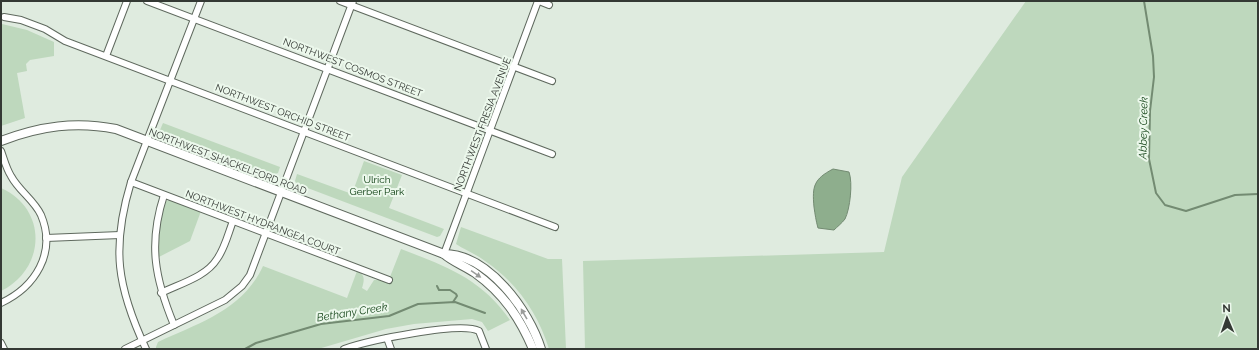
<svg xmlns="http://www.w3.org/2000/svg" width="1259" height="350" font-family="Raleway,sans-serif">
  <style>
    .green { fill: #bed8bd }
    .water { fill: #8eae8d; stroke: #738b72 }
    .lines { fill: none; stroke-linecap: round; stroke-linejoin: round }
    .stream { stroke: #738b72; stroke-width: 2 }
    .minor-casing { stroke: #5f695e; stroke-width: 8 }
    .tertiary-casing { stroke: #5f695e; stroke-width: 10 }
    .minor { stroke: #fff; stroke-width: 6 }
    .tertiary { stroke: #fff; stroke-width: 8 }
    .oneway { fill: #9a9c9a }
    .labels { text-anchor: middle; stroke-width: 4; stroke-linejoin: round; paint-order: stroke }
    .street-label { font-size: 10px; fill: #343934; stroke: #ecf8ec }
    .park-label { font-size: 10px; fill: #023507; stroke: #ecf8ec }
    .water-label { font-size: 11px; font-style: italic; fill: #0e3f12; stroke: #ecf8ec }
  </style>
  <rect width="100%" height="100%" fill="#dfebdf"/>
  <g class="green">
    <polygon points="1,1 2,24 27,30 54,42 54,56 30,60 26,64 27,71 17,73 25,118 1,126"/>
    <polygon points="1026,1 1258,1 1258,349 585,349 583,261 884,252 902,177"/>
    <polygon points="163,123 280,167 278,173 271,175 162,134 160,130"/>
    <polygon points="364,161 402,175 389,208 444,229 440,236 437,237 297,184 295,181 297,174 352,194"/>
    <path d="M1 188C48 209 46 269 1 291Z"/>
    <polygon points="170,200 201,211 190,241 157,258 157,233 165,201"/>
    <path d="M461 227 548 259H562L566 349H549C538 313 516 282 485 261 476 254 465 250 456 244Z"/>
    <path d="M401 249C445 266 481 278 510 320L488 331 482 322 472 319 414 324 386 329 318 349H156V347L158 342C199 323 243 310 263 266L347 298 357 271C366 275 364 281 362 288L367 291 374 280H380L388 282Z"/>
  </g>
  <path class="water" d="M833 169 849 172C853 183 850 209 845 219 842 223 837 227 834 230L818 228C816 221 815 214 814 207 812 186 814 179 833 169Z"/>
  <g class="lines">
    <g class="stream">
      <polyline points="1144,1 1153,56 1154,77 1150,111 1149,159 1156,193 1165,205 1186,211 1235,195 1258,194"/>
      <polyline points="437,286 439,290 450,290 456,294 457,296 453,302"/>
      <polyline points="245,349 256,343 321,324 389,316 418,304 455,302 485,313"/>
    </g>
    <defs>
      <g id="minor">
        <polyline points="147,1 552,154"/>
        <polyline points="340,1 552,81"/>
        <polyline points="539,1 549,5"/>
        <polyline points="4,17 21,20 45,29 65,41 555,227"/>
        <polyline points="106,56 127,1"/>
        <path d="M1 151C4 159 6 168 11 176 19 191 34 200 41 215 57 253 35 287 1 303"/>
        <polyline points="131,182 389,280"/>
        <path d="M164 195C148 244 155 279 174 325"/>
        <polyline points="46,238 120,235"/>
        <polyline points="444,254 538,1"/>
        <path d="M161 293C179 284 206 277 217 259 225 248 228 234 233 221"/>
        <polyline points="387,338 391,349"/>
        <polyline points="1,343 4,349"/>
        <polyline points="125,349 225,300 242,286 250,275 353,1"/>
        <path d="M146 349C117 287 111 248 131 182L201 1"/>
        <path d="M344 349C367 341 460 321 479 331L486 349"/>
      </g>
      <g id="tertiary">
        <path d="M1 141C40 126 76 121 116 129L444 254C453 262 465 266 475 273 503 293 520 318 533 349"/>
        <path d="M444 254C488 254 529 310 541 349"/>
      </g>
    </defs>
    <use href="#minor" class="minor-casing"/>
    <use href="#tertiary" class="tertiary-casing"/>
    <use href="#minor" class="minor"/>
    <use href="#tertiary" class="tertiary"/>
  </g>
  <defs><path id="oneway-solid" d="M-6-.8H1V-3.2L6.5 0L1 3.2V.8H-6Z"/></defs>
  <g class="oneway">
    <use href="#oneway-solid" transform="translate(476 274) rotate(34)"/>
    <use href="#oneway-solid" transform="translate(524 314) rotate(-120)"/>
  </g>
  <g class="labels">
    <g class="street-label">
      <text transform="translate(353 67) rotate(21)" y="4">NORTHWEST COSMOS STREET</text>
      <text transform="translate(283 112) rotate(21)" y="4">NORTHWEST ORCHID STREET</text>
      <text transform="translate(482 124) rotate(-69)" y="4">NORTHWEST FRESIA AVENUE</text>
      <text transform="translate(228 161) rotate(21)" y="4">NORTHWEST SHACKELFORD ROAD</text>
      <text transform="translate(263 222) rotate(21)" y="4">NORTHWEST HYDRANGEA COURT</text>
    </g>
    <g class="park-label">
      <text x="377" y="183">Ulrich<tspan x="377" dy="12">Gerber Park</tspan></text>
    </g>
    <g class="water-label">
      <text transform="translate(1143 128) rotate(-89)" y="4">Abbey Creek</text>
      <text transform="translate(352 312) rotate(-9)" y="4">Bethany Creek</text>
    </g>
  </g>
  <rect width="1259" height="350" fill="none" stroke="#343934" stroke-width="4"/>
  <g transform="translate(1227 318) rotate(358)" stroke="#ecf8ec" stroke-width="3" paint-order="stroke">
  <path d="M0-3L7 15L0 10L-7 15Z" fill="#343934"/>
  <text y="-6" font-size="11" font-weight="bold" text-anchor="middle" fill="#343934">N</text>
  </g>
</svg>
